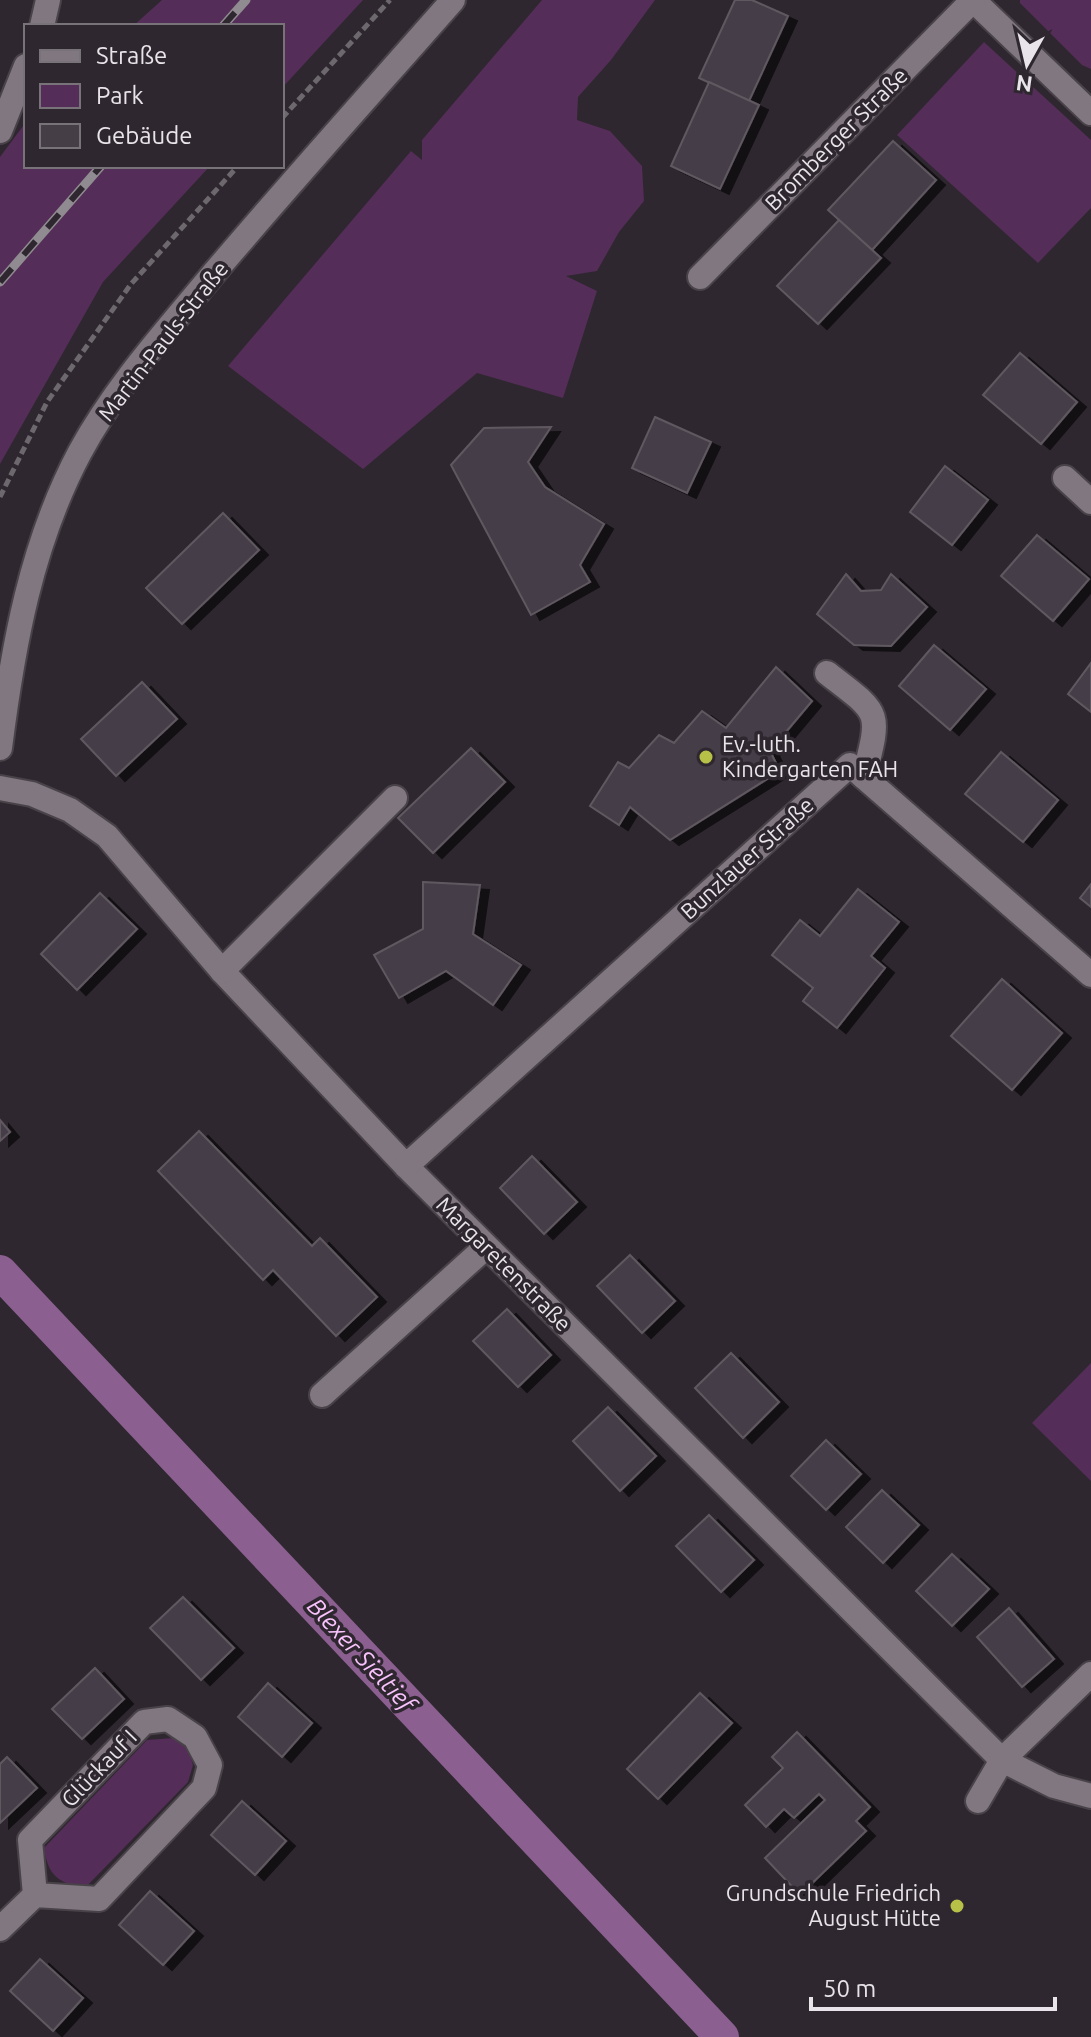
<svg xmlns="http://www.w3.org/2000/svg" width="1091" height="2037" font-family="Ubuntu,sans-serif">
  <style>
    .green { fill: #542d58 }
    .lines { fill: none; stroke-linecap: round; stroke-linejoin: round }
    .canal { stroke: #8b5f8f; stroke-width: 34 }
    .building { fill: #453e46; stroke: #605861; stroke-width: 2; filter: url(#shadow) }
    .minor-casing { stroke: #494349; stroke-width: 28 }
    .path { stroke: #6d676e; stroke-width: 5; stroke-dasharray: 8 4; stroke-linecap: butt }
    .minor { stroke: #807780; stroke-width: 24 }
    .rail-casing { stroke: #908b91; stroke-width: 9 }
    .rail { stroke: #2e272f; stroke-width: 6; stroke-dasharray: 18; stroke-linecap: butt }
    .poi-dot { fill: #b7c148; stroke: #2e272f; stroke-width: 3 }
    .labels { text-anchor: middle; stroke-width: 7; stroke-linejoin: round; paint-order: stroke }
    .street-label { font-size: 22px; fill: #e8e4e9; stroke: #2e272f }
    .poi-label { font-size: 22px; fill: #e8e4e9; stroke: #2e272f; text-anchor: start }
    .water-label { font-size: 24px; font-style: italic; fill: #f9c3fd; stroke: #2e272f }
  </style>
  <defs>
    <filter id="shadow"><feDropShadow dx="9" dy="5" stdDeviation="0" flood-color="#0009"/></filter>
  </defs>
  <rect width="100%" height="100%" fill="#2e272f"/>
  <g class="green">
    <polygon points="162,0 363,0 282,88 282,26 133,26"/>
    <polygon points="542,0 655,0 611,60 578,97 577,120 610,131 642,166 644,201 619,232 597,271 566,276 597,291 563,398 477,373 363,469 228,366 411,151 422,160 422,140"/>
    <polygon points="1020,0 1091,0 1091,69 1082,65 1020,3"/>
    <polygon points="984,42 1091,140 1091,208 1038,263 897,135"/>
    <polygon points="26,122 26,166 210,166 103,282 0,464 0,157"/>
    <polygon points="1091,1363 1091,1481 1032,1423"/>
    <path d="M173 1738 187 1746 193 1765 188 1782 84 1889C58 1882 48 1876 44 1848L147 1740Z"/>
  </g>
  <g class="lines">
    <polyline class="canal" points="0,1272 722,2037"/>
  </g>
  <g class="building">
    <polygon points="735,0 752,0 788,16 749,101 699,78"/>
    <polygon points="709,82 759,105 720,189 671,166"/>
    <polygon points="893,141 936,180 872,250 828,210"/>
    <polygon points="839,220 881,258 818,324 777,286"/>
    <polygon points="1020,353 1077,402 1041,444 983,395"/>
    <polygon points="655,417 711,442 687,493 632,468"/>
    <polygon points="551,427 528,462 545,487 604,524 580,565 590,582 531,615 451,465 484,428"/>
    <polygon points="945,466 988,500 952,545 910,512"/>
    <polygon points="223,513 259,550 182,624 146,588"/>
    <polygon points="1037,535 1089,579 1053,621 1001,576"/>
    <polygon points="846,574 861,591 881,590 891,574 927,607 891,646 854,645 817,614"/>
    <polygon points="934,645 986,689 950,730 899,686"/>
    <polygon points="1091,663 1091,712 1068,694"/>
    <polygon points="776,667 812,701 770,751 780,771 670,840 630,807 619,825 590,806 618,762 629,768 659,735 674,743 702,711 726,728"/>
    <polygon points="142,682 177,719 116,776 81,739"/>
    <polygon points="471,748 505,782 433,853 398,818"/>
    <polygon points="1001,752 1058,800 1023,842 965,794"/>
    <polygon points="423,882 480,885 473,934 521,965 493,1005 446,971 399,998 374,955 423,929"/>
    <polygon points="1091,884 1091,907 1080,898"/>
    <polygon points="858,889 899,922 871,956 885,968 837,1028 803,1001 813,988 772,955 800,920 820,936"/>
    <polygon points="100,893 137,929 77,990 41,954"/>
    <polygon points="1002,979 1062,1033 1012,1090 951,1036"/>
    <polygon points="0,1120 10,1132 0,1141"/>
    <polygon points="199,1131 312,1246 320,1238 377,1297 336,1336 273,1270 263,1280 158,1171"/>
    <polygon points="532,1156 577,1202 544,1234 500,1188"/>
    <polygon points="630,1255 675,1301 642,1333 597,1286"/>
    <polygon points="507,1309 551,1355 518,1387 473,1341"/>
    <polygon points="731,1353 779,1402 743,1438 695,1388"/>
    <polygon points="608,1407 656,1456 620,1491 573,1441"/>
    <polygon points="826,1440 861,1474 826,1510 791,1476"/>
    <polygon points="882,1490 919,1525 883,1563 846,1527"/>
    <polygon points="709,1515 754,1560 721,1592 676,1546"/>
    <polygon points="952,1554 989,1589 952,1626 916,1591"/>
    <polygon points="183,1597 234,1648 201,1680 150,1628"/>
    <polygon points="1009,1608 1054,1659 1022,1687 977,1637"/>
    <polygon points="95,1668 124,1699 82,1739 52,1709"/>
    <polygon points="268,1683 312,1723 282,1757 238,1717"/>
    <polygon points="700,1693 732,1723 658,1799 627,1769"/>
    <polygon points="797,1732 870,1807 856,1821 866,1831 800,1895 765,1858 825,1800 819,1794 794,1818 784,1809 766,1827 745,1805 783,1768 772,1757"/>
    <polygon points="7,1757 37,1788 0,1823 0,1764"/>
    <polygon points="242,1801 286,1841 255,1875 211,1835"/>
    <polygon points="150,1891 194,1931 163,1965 119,1925"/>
    <polygon points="40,1959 83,1998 53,2031 10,1991"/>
  </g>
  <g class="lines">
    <defs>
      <g id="minor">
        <polyline points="973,0 1091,113"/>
        <polyline points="42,26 48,0"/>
        <polyline points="0,131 26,66"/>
        <polyline points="700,277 973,0"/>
        <polyline points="1065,478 1091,502"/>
        <path d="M827 673C881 715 881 709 864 777"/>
        <path d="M0 748C13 646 31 544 80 452 115 387 167 330 214 273 292 181 373 91 453 0"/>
        <polyline points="0,788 32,794 70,810 107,836 222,971 406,1166 1002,1760 1054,1786 1091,1796"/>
        <polyline points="222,971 395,798"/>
        <polyline points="406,1166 850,765 1091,975"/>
        <polyline points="322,1395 486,1247"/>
        <polyline points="978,1801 1002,1760 1091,1674"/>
        <polyline points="0,1929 35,1895 99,1899 204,1788 210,1765 195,1737 168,1719 144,1722 30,1840 35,1895"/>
      </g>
    </defs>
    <use href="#minor" class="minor-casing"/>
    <g class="path">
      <polyline points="282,118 390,0"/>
      <polyline points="0,497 47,402 131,284 238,166"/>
    </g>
    <use href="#minor" class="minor"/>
    <defs>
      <g id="rail">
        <polyline points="223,26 246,0"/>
        <polyline points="0,282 101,166"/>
      </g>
    </defs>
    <use href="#rail" class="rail-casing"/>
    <use href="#rail" class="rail"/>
  </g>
  <g class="poi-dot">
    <circle cx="706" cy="757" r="8"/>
    <circle cx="957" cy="1906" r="8"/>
  </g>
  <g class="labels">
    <g class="street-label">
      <text transform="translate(836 139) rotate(-45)" y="8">Bromberger Straße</text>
      <text transform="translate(163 341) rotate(-52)" y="8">Martin-Pauls-Straße</text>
      <text transform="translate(747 858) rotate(-42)" y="8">Bunzlauer Straße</text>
      <text transform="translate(504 1264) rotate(45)" y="8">Margaretenstraße</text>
      <text transform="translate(99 1768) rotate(-46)" y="8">Glückauf I</text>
    </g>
    <g class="poi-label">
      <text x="722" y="752">Ev.-luth.<tspan x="722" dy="25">Kindergarten FAH</tspan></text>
      <text x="941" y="1901" text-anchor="end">Grundschule Friedrich<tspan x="941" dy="25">August Hütte</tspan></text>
    </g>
    <g class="water-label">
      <text transform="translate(361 1655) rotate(47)" y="8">Blexer Sieltief</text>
    </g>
  </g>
  <rect x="24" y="24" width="260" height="144" fill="#2e272f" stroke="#787379" stroke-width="2"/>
  <rect x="40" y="50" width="40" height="12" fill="#807780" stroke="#787379" stroke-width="2"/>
  <text x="96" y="64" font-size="24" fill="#e8e4e9">Straße</text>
  <rect x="40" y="84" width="40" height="24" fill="#542d58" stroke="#787379" stroke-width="2"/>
  <text x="96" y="104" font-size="24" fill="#e8e4e9">Park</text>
  <rect x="40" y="124" width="40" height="24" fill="#453e46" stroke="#787379" stroke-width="2"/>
  <text x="96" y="144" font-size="24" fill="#e8e4e9">Gebäude</text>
  <g transform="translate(1027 64) rotate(188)" stroke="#2e272f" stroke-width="6" paint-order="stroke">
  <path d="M0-6L14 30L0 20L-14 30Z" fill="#e8e4e9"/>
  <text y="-12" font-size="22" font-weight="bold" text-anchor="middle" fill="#e8e4e9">N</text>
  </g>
  <path d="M811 1997v12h244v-12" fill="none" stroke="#e8e4e9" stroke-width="4"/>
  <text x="823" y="1997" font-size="24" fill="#e8e4e9" stroke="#2e272f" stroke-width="6" paint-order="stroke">50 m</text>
</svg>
